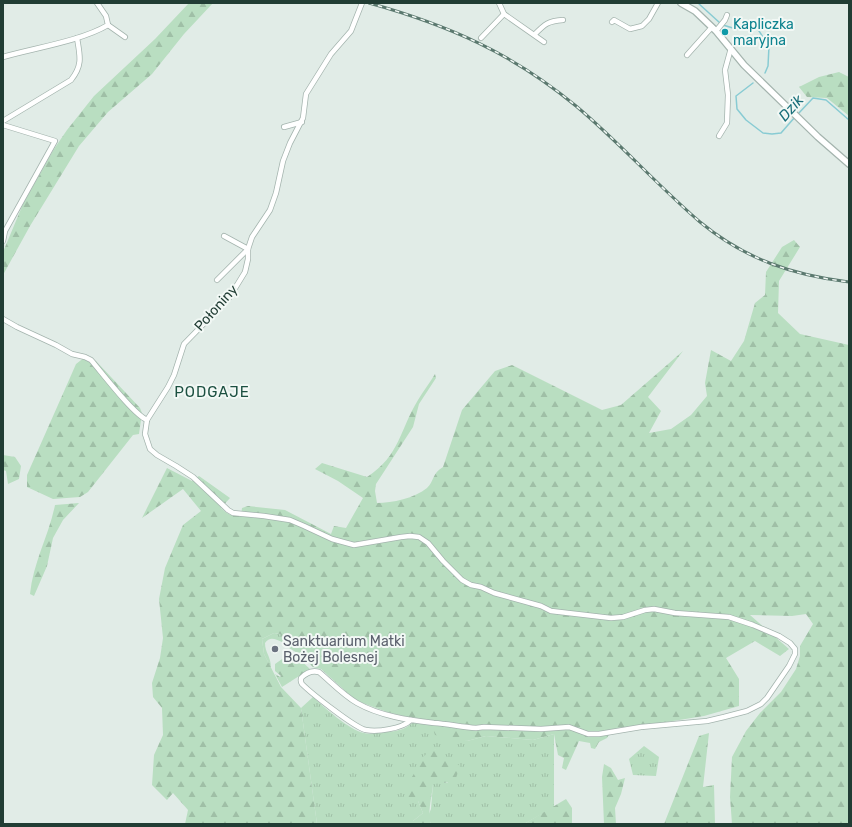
<svg xmlns="http://www.w3.org/2000/svg" width="852" height="827" viewBox="0 0 852 827" font-family="Rubik,sans-serif">
<defs>
<pattern id="grass-tufts" width="24" height="20" patternUnits="userSpaceOnUse"><rect width="24" height="20" fill="#b9dec1"/><path d="M3 7l-1-3M5 7V3M7 7l1-3M15 17l-1-3M17 17v-4M19 17l1-3" fill="none" stroke="#9fbfa6"/></pattern>
<pattern id="forest-firs" width="22" height="20" patternUnits="userSpaceOnUse"><rect width="22" height="20" fill="#b9dec1"/><path d="M5 1l3.5 6h-7zM16 11l3.5 6h-7z" fill="#9fbfa6"/></pattern>
</defs>
<rect width="100%" height="100%" fill="#e1ece7"/>
<!-- grass -->
<g fill="url(#grass-tufts)">
<path d="M274,633L280,634L284,640L282,642C275,639 270,636 265,643C265,653 271,656 271,668L264,654L262,639Z"/>
<path d="M313,697C324,707 349,730 364,733C370,735 379,732 386,732C400,731 407,729 416,719L430,720L467,741L486,736L533,740L554,734V807L524,824H431L428,816L431,809L433,783H448L435,749L418,801L423,813L413,821V824H317L301,708Z"/>
<path d="M644,746L659,757L656,776L633,775L629,759Z"/>
</g>
<!-- forest -->
<g fill="url(#forest-firs)">
<path d="M189,3H213L184,34L152,74L108,112L79,146L30,226L3,275V252L23,204L54,149L67,130L94,96L155,39Z"/>
<path d="M839,72L849,77V116L827,98L807,97L799,87L819,77Z"/>
<path d="M794,240L800,247L779,281L778,313L800,334L849,345V824H732L730,797L732,757L746,731L760,713L781,692L796,669L800,656V646L813,624L806,614L792,616L750,615L789,649L780,656L755,641L726,658L739,679V706L704,716L611,731L607,738L599,742L595,749L591,748L590,743L579,741L566,770L562,768L564,758L558,755L554,734L533,740L486,736L467,741L435,735L430,720L412,718L387,712L360,702L352,697L321,669L313,667L299,654L289,648L280,634L274,633L262,639L264,654L281,687L301,708L317,824H185L188,810L173,793L167,800L152,785L154,755L163,735L162,708L153,697L152,683L160,658L163,638L159,599L165,568L183,525L201,511L183,489L142,518L167,468L192,481L199,476L230,498L221,508C228,515 232,516 241,516L242,508L248,506L285,510L331,534L334,526L346,528L363,498L338,481L315,469L322,463L367,477C400,456 400,429 418,400C423,391 430,383 435,374L436,378L419,404L413,427L376,484L375,491L377,503C392,503 415,498 427,488C434,482 432,473 443,467L462,410L495,371L512,365L602,410L621,405L683,351L648,397L661,411L649,433L671,429L691,415L707,396L705,383L711,350L731,361L744,341L755,303L765,295L766,272L782,247Z"/>
<path d="M85,357L96,361L140,408L142,413L139,434L133,435L88,492L80,497L53,499L27,487V475L69,380L76,364Z"/>
<path d="M3,455L15,457L21,466L19,479L8,484L6,471L3,470Z"/>
<path d="M79,503L63,520L53,538L47,566L34,596L30,594C33,563 49,535 55,505Z"/>
<path d="M285,657L298,658L310,669L282,687L275,674L280,677L281,676L275,671V664Z"/>
<path d="M709,733L703,787L714,785L715,824H664L699,736Z"/>
<path d="M435,749L460,766L456,778L453,782L433,784C432,797 427,813 431,824H413V821L423,813L418,801L408,798V784L424,756Z"/>
<path d="M604,764L611,768L618,780L625,778L621,794L615,808L616,824H604L602,777Z"/>
<path d="M566,799L572,808V824H524Z"/>
</g>
<g fill="none" stroke-linecap="round" stroke-linejoin="round">
<!-- stream -->
<g stroke="#88cbd3" stroke-width="1.5">
<path d="M698,3L720,23"/>
<path d="M723,25L736,29L757,28L769,46L768,66L765,73"/>
<path d="M753,83L736,96L737,109L746,120L763,133L772,134L781,133L795,117"/>
<path d="M798,114L813,98L826,100L849,120"/>
</g>
<!-- minor casing -->
<g stroke="#a4b4ae" stroke-width="6">
<g id="minor">
<path d="M362,3L351,31L331,54L306,94L303,118L290,143L283,161L276,193L270,210L252,237L248,249V259L245,272L229,298L184,344L174,375L168,387L147,420L145,434L150,449L157,455L176,466L193,477L228,510L233,513L264,516L290,520L304,526L332,539L354,545L401,537L410,536L419,537L428,543L443,561L462,580L471,585L481,587L494,593L541,606L551,611L611,618L623,617L645,610L654,609L675,613L729,617L753,625L779,636L790,643L795,649V654L789,666L767,698L761,704L747,711L724,717L707,721L641,727L599,734H588L569,727L541,729L484,727L476,728C462,727 448,724 434,723C408,720 380,716 357,703C343,695 331,682 319,672C312,670 306,673 301,678C301,681 300,681 302,684C311,693 355,728 366,730C377,732 402,729 411,720"/>
<path d="M499,3L504,14L544,42"/>
<path d="M612,22L614,20L630,29L642,26L649,19L658,3"/>
<path d="M108,25L125,37"/>
<path d="M716,31L725,20L727,15"/>
<path d="M535,34C545,24 548,21 563,20"/>
<path d="M481,38L504,14"/>
<path d="M687,55L712,27"/>
<path d="M3,57C34,48 81,41 108,25L106,16L97,3"/>
<path d="M3,121L71,80C83,65 80,56 77,38"/>
<path d="M3,125L55,141L5,231L3,241"/>
<path d="M284,127L302,122"/>
<path d="M719,136L727,123L728,95L725,70L731,48"/>
<path d="M217,280L248,249L224,236"/>
<path d="M3,319L17,327L56,345L72,354L85,357L91,360C103,374 133,414 147,420"/>
</g>
</g>
<!-- tertiary casing -->
<g stroke="#a4b4ae" stroke-width="8">
<path id="tertiary" d="M681,3L695,11L716,31L744,65L818,137L849,164"/>
</g>
<!-- minor -->
<use href="#minor" stroke="#fff" stroke-width="4.5"/>
<!-- tertiary -->
<use href="#tertiary" stroke="#fff" stroke-width="5.5"/>
<!-- rail casing -->
<g stroke="#5b796f" stroke-width="3">
<path id="rail" d="M369,3C448,25 512,53 576,106C619,142 657,185 700,222C745,259 792,275 849,282"/>
</g>
<!-- rail -->
<use href="#rail" stroke="#f2f8f5" stroke-width="1.5" stroke-dasharray="4.5" stroke-linecap="butt"/>
</g>
<!-- markers -->
<circle fill="#0f9aa8" stroke="#f2f8f5" stroke-width="1.5" cx="725" cy="32" r="4"/>
<circle fill="#6b7280" stroke="#f2f8f5" stroke-width="1.5" cx="275" cy="649" r="4"/>
<g text-anchor="middle" dominant-baseline="central" stroke-width="4" stroke-linejoin="round" paint-order="stroke">
<!-- culture labels -->
<g font-size="14" fill="#0d838f" stroke="#f2f8f5" text-anchor="start">
<text x="733" y="24">Kapliczka<tspan x="733" dy="16">maryjna</tspan></text>
</g>
<!-- street labels -->
<g font-size="14" fill="#213d34" stroke="#f2f8f5">
<text transform="translate(216 308) rotate(-48)">Połoniny</text>
</g>
<!-- worship labels -->
<g font-size="14" fill="#5b616d" stroke="#f2f8f5" text-anchor="start">
<text x="283" y="641">Sanktuarium Matki<tspan x="283" dy="16">Bożej Bolesnej</tspan></text>
</g>
<!-- water labels -->
<g font-size="15" font-style="italic" fill="#1a6f7a" stroke="#f2f8f5">
<text transform="translate(791 108) rotate(-48)">Dzik</text>
</g>
<!-- neighbourhood labels -->
<g font-size="15" letter-spacing="1" fill="#1c5041" stroke="#f2f8f5">
<text x="212" y="392">PODGAJE</text>
</g>
</g>
<!-- border -->
<rect width="852" height="827" fill="none" stroke="#213d34" stroke-width="8"/>
</svg>
